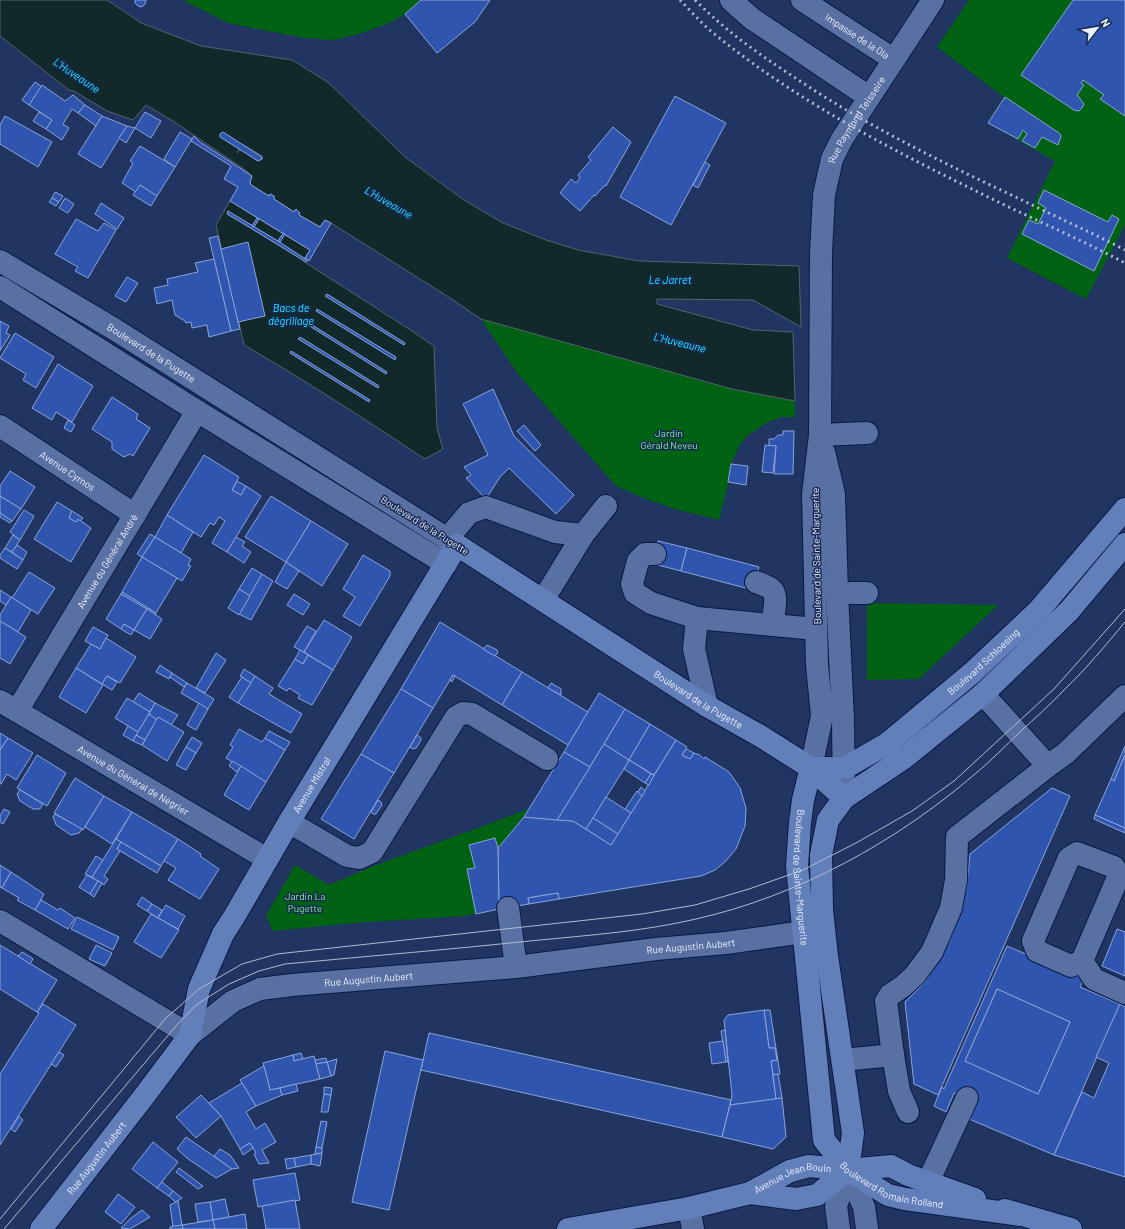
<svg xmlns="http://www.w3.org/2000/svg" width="1125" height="1229" viewBox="0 0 1125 1229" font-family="Barlow,sans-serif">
<rect width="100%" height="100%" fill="#213562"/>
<!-- green -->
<g fill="#026213">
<path d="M183,0H421L405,14L389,23L365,32L335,40L304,38L228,23Z"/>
<path d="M969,0H1125V225L1086,299L1007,258L1055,161L988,123L1004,97L937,47Z"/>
<path d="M481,319L732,389L795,401V417H782L770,421L748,435L740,445L731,464L728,484L719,520L675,509L646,499L616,486L518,374Z"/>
<path d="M867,603L998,605L919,679L867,680Z"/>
<path d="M529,809L498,848L499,909L464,916L353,923L273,931L266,916L295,865L329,885L371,867Z"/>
</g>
<!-- water -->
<g fill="#11292b" stroke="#52656a" fill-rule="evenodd">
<path d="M0,0H107L141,23L201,46L292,60L329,83L405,157L464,200L503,223L546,240L578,250L639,261L799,266L801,327L753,300L657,299V304L753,330L793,332L795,401L732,389L481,319L447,296L331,223L325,220L320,227L299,215L300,213L296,209L294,212L274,199V196L270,194L269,196L251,185L250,182L252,176L244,169L173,121L146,105L133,120L107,111L74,91L69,90L0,36ZM242,144L262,156V159L258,161L240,149L237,153Z"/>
<path d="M230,201L310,250L303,261L412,331L434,346L437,428L443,449L425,459C366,420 306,381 244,345L216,225Z"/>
</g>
<!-- building -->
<g fill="#3055ae" stroke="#8aa4da" fill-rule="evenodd">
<path d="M135,0H146L145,4L142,7L138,6L135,3Z"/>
<path d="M421,0H490L475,22L437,53L405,14Z"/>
<path d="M1073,0H1125V116L1100,99L1104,95L1083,80L1081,83L1084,85L1077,95L1084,104L1082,108L1079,111L1074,110L1021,75Z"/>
<path d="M35,82L42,87L29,105L22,100Z"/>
<path d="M42,85L65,101L73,95L85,105L78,113L72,109L63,124L69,128L62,140L46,129L52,120L29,105Z"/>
<path d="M675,96L726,123L671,225L620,197Z"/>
<path d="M1005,97L1059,133L1061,136L1058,145L1042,137L1035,148L1022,141L1027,134L1023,130L1018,139L988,123Z"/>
<path d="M85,105L102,116L96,126L78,113Z"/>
<path d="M39,112L52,120L46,129L33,121Z"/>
<path d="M145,112L161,121L151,138L135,128Z"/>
<path d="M5,116L52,142L38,167L0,144V125Z"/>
<path d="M102,116L127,126L101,168L78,154Z"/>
<path d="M127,126L135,128L126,143L119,138Z"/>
<path d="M613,127L631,142L606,186L605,185L595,196L594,195L580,211L560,193L571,179L576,183L580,178L578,175L591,160L588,157Z"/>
<path d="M180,132L192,139L175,167L164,159Z"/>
<path d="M223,132L262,157V159L258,161L220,137V134Z"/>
<path d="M194,136L200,142L252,176L250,182L251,185L269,196L270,194L274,196V199L294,212L296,209L300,213L299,215L320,227L325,220L331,223L309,261L305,258L310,250L230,201L238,187L224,179L231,166L191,141Z"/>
<path d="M140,146L175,167L157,196L140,185L136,192L122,183L133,163L130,161Z"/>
<path d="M705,162L710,165L698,188L693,185Z"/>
<path d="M140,185L157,196L151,206L133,195Z"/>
<path d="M1044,190L1108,222L1112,215L1119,219L1094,271L1022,234L1029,220L1038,224L1046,208L1038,203Z"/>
<path d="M55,192L63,196L59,202L52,198Z"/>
<path d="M52,198L59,202L56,206L49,202Z"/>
<path d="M65,198L74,204L68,213L59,208Z"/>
<path d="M101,203L124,218L117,229L95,214Z"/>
<path d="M228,211L278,241L307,260L306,262L239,221L227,214Z"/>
<path d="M257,218L259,219L254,227L252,226Z"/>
<path d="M76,219L98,231L104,223L116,230L88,278L75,271L78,267L55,254Z"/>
<path d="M283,233L285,234L280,242L278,241Z"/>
<path d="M218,236L240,329L231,331L209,238Z"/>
<path d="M248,242L265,316L238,322L221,249Z"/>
<path d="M214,259L231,331L209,337L207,325L192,328L191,322L186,323L185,321L175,315L172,300L157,304L154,288L168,285L167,279L198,272L195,263Z"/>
<path d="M127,277L138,283L126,302L115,296Z"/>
<path d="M327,294L405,343L404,345L325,296Z"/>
<path d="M317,309L396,357L395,360L316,311Z"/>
<path d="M0,321L9,326L6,333L10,335L0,351Z"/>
<path d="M309,323L387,372L386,374L308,325Z"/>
<path d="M15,333L54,357L36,388L23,380L26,374L0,358Z"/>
<path d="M300,337L379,386L378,388L298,339Z"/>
<path d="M291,351L370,400L369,402L290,353Z"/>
<path d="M58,364L93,386L72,422L56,412L52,420L32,408Z"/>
<path d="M493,389L514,436L574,495L556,514L509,468L500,477L486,499L466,478L471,475L464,467L488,455L463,404Z"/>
<path d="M112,397L138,414L136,419L150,428L133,456L130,454L124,457L112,449V442L92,429Z"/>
<path d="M68,420L75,425L71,432L64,428Z"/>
<path d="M524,425L541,445L535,451L517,431Z"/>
<path d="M783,431H794L793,474H774L776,446H769V439H774L778,435H783Z"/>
<path d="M765,445L776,446L773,473L762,472Z"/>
<path d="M204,455L239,477L232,490L241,495L246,486L261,496L227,552L212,543L225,521L219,517L214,525L210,523L201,537L167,515Z"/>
<path d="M731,464L748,466L746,485L728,482Z"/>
<path d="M10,471L35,487L21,509L0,496V486Z"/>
<path d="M237,481L246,486L241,495L232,490Z"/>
<path d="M0,496L21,509L12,521L0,513Z"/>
<path d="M271,496L311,521L286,562L245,537Z"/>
<path d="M57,502L72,511L69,518L76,522L78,519L91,528L71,562L34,539Z"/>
<path d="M24,510L34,516L20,540L10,532Z"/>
<path d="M72,511L83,518L80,521L78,519L76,522L69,518Z"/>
<path d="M0,513L12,521L10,523L0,517Z"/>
<path d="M167,515L193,532L181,553L155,537Z"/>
<path d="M311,521L348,544L322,586L286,562Z"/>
<path d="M150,534L155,537L142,557L137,554Z"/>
<path d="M13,535L20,540L12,552L5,548Z"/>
<path d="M155,537L191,559L188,565L191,566L182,581L142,557Z"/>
<path d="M236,537L245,542L242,546L251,552L244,563L227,552Z"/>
<path d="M658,541L687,548L681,571L654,564Z"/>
<path d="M17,545L27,552L23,560L12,552Z"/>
<path d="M5,548L23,560L17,569L0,558V555Z"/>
<path d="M687,548L759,567L753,590L681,571Z"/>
<path d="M363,555L390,571V576L360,626L343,616L355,597L343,589Z"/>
<path d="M142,557L177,578L156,613L122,592Z"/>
<path d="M286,562L299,571L287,589L275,582Z"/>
<path d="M252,568L262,574L250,596L239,589Z"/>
<path d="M29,572L55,588L38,614L12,598Z"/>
<path d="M262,574L273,581L251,620L239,614Z"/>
<path d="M239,589L250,596L239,615L228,608Z"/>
<path d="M0,590L11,597L6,605L0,601Z"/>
<path d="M122,592L156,613L155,615L121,594Z"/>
<path d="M121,594L147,609L134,630L124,624L121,629L106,619Z"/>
<path d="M294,594L310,604L303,615L287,605Z"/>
<path d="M11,597L31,610L18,632L0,621V615Z"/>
<path d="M147,609L162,619L150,639L134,630Z"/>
<path d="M324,620L352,637L333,670L304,652Z"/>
<path d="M0,621L26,637L10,664L0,658Z"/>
<path d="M440,622L522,672L502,705L453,675L433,708L401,689Z"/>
<path d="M124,624L134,630L131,635L121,629Z"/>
<path d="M307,626L316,631L304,652L294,647Z"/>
<path d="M93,627L108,635L100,649L85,641Z"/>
<path d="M106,638L136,657L120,683L107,676L102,684L76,668L91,644L100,649Z"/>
<path d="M487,645L497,650L498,652L495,656L483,649Z"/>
<path d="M300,650L308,655L303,664L295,659Z"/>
<path d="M216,653L226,660L205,693L196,688Z"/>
<path d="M308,655L333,670L312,705L298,698L300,695L289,688L287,691L278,686L295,659L303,664Z"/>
<path d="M160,665L172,673L169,679L156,672Z"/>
<path d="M76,668L103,685L86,713L59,697Z"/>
<path d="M244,669L255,676L251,683L240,676Z"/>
<path d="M522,672L588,712L568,745L502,705Z"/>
<path d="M172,673L187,683L184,687L170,677Z"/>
<path d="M453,675L455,676L452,682L450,680Z"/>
<path d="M107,676L117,682L112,690L102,684Z"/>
<path d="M255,676L273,688L269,694L302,714L291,733L238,703Z"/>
<path d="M242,677L251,683L238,703L229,697Z"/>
<path d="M187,683L214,699L208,709L181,693Z"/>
<path d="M551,683L561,689V695L548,688Z"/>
<path d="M401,689L433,708L394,773L361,754Z"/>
<path d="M139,693L155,703L150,712L133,702Z"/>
<path d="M599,693L625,709L590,767L564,752Z"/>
<path d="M127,698L150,712L138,732L115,718Z"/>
<path d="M155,703L178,715L171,725L158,717L157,720L149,714Z"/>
<path d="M199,703L208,709L196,730L187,725Z"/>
<path d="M625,709L650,724L629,760L604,744Z"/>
<path d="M149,714L157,720L145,740L136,735Z"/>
<path d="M158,717L184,732L167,761L142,745Z"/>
<path d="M650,724L676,740L654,775L629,760Z"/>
<path d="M128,726L138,732L133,741L123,735Z"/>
<path d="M239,729L262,742L265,738L285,750L266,782L226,758L233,747L230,745Z"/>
<path d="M269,731L290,742L285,750L265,738Z"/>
<path d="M0,733L8,738L0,750Z"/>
<path d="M136,735L145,740L142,745L133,741Z"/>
<path d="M417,735L421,738V740L416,748L413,749L410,747Z"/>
<path d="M192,737L202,743L196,753L186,747Z"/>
<path d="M8,738L33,753L16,780L7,774L1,784H0V750Z"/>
<path d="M676,740L687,747L682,755L690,759L694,753L700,755L704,759L705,757L729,772L740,788L746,808L745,826L736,849L725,862L715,870L701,876L559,899L558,893L528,898L529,904L499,909L498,848L524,817L573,821L611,845Z"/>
<path d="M604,744L629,760L624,769L586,829L573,821L557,820Z"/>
<path d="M1125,746V755L1114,781L1111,779Z"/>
<path d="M186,747L196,753L186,770L176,765Z"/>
<path d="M686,749L694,753L690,759L682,755Z"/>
<path d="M564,752L590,767L557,820L524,817Z"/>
<path d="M361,754L394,773L354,839L321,819Z"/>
<path d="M37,755L66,773L47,806L17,788Z"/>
<path d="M1125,755V828L1095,815L1111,779L1114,781Z"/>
<path d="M629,760L651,774L645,783L624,769Z"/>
<path d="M232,761L241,766L237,772L229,766Z"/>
<path d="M241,766L266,782L249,810L224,795Z"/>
<path d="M651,774L654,775L649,785L645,783Z"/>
<path d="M75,778L104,796L83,830L54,813Z"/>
<path d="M641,787L645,791L642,796L638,792Z"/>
<path d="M1052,788L1070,796L938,1095L914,1084L905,1002L924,983L937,964L949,942L961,910L967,884L970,854Z"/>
<path d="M20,790L43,804L40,809H33L20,801L17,794Z"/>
<path d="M637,791L642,796L631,813L625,809Z"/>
<path d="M104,796L132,812L112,844L85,827Z"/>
<path d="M606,797L631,813L618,834L593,818Z"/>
<path d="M378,800L381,802L382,805L376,814H373L371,812Z"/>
<path d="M4,809L10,812L3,824L0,822V816Z"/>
<path d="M132,812L178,839L161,866L116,839Z"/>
<path d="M55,814L82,829L79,833L71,835L56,825L53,817Z"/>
<path d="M1095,815L1125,828V833L1094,819Z"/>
<path d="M593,818L618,834L611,845L586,829Z"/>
<path d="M495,838L498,848L499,909L476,914L467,869L475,868L469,845Z"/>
<path d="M116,839L121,842L117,849L120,851L104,876L108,879L104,885L92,877Z"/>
<path d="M178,839L201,854L200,856L219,869L200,899L168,880L176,868L164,861Z"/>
<path d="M121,842L161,866L157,873L117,849Z"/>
<path d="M96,856L103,860L92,877L85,874Z"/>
<path d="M0,865L11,872L2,888L0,887Z"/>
<path d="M11,872L44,894L35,910L17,900L19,898L2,888Z"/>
<path d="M87,875L98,881L90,894L79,887Z"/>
<path d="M98,881L102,883L94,897L90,894Z"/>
<path d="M558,893L559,899L529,904L528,898Z"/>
<path d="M142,897L152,904L147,911L137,905Z"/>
<path d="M41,900L58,910L60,908L75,918L68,929L35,910Z"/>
<path d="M152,904L162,910L158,918L147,911Z"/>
<path d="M166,905L185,916L178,929L158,918Z"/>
<path d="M151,914L179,930L161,958L134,942Z"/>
<path d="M77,917L119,937L113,950L71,929Z"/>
<path d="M1117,929L1125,932V976L1102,966Z"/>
<path d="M0,945L57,980L37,1012L0,989Z"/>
<path d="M96,945L112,953L105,966L89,959Z"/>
<path d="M1007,946L1084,979L1080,987L1120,1004L1054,1155L969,1119L976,1102L954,1093L946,1112L934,1106L942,1087L944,1089ZM997,989L1070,1022L1038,1094L965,1061Z"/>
<path d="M22,952L32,958L33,959L30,964L18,956Z"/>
<path d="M997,989L1070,1022L1038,1094L965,1061Z"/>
<path d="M43,1004L76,1025L0,1145V1074L39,1013L37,1012Z"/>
<path d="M1120,1004L1125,1007V1177L1054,1155L1082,1092L1094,1098L1109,1063L1096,1057Z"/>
<path d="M764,1010H770L780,1074L773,1075L771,1061L777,1060L775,1048H769Z"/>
<path d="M764,1010L769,1048H775L777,1060L771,1061L776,1099L730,1105L732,1095L724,1020L728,1015Z"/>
<path d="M725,1030L726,1041L728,1062H726L721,1031Z"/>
<path d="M429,1033L731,1100L722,1137L421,1070Z"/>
<path d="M723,1041L726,1062L712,1064L709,1043Z"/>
<path d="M385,1051L423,1060L389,1210L352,1202Z"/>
<path d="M59,1052L64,1055L56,1067L51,1064Z"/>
<path d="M301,1053L303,1059L294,1061L293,1055Z"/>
<path d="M293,1055L294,1061L314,1056L320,1079L270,1090L263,1063Z"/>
<path d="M326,1058L327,1062L316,1064L315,1060Z"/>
<path d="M337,1059L334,1075L331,1076L327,1062Z"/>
<path d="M327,1062L331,1076L320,1079L316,1064Z"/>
<path d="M264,1066L270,1090L280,1088L282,1095L256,1106L240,1080Z"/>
<path d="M778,1074L782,1098L776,1099L773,1075Z"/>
<path d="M242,1083L256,1106L246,1112L256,1129L265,1123L276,1142L262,1150L269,1163L259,1164L254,1154L256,1153L250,1143L240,1149L221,1116L209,1103Z"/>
<path d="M296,1084L298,1091L282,1095L280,1088Z"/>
<path d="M324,1087L332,1088L331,1095L324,1094Z"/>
<path d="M324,1094L331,1095L328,1112H321Z"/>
<path d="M201,1095L221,1116L196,1138L176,1117Z"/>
<path d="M782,1098L786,1137L773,1149L722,1137L730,1105Z"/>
<path d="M19,1116L23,1120L15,1132L11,1129Z"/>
<path d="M321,1121L327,1122L322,1148L316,1147Z"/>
<path d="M186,1137L222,1162L232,1169L216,1178L187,1158L177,1149Z"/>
<path d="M153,1142L178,1162L157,1188L132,1169Z"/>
<path d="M250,1143L253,1148L243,1155L240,1149Z"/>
<path d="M316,1147L322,1148V1153L315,1154Z"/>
<path d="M220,1149L230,1155L239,1168L232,1169L214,1156Z"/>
<path d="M322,1153L320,1166L311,1164V1155Z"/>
<path d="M311,1155V1164L296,1167L294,1158Z"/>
<path d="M294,1158L296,1167L287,1169L285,1159Z"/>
<path d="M179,1168L203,1186L198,1189L176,1172Z"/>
<path d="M295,1173L300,1200L258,1207L253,1180Z"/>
<path d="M162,1182L173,1191L169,1196L157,1188Z"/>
<path d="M173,1191L182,1198L176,1202L173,1200L169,1196Z"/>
<path d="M118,1194L135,1207L121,1224L105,1212Z"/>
<path d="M225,1199L229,1217L213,1220L210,1202Z"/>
<path d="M295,1200L300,1229H266L262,1206Z"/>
<path d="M178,1201L182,1225L173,1227L170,1205Z"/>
<path d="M210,1202L213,1220L198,1222L195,1204Z"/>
<path d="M142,1210L150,1217L130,1229L121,1228L130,1219Z"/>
<path d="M245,1214L247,1229H215L213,1220Z"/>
<path d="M213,1220L215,1229H183L182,1225Z"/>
<path d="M182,1225L183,1229H170V1227Z"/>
</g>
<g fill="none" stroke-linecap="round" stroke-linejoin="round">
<!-- minor casing -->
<g stroke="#091a45" stroke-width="24">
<g id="minor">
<path d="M731,0L751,18L869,97"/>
<path id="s1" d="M802,0L893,59"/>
<path id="s2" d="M0,261L114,329L457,545"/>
<path d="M0,287L197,411L446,564"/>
<path id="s3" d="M0,426L135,515"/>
<path d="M820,435L867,433"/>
<path d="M824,452L834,494L837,593L843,719L844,798"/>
<path d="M447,539L469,513L486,507L555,532L583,535L606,506"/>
<path d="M655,554H645L638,561L632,584L635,593L651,603L697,618L816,629"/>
<path d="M756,582C761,584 769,586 773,591C778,597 773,617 772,625"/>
<path d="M837,593H867"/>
<path d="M543,600L583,535"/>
<path d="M697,618L694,649L707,706"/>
<path d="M983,694L1048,766L1066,753L1125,696"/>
<path id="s4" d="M0,701L267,859"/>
<path id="s5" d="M17,711L197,411"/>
<path id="s6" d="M811,768L822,716L817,665L813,494L820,435L821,253L824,195L832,159L842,139L933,0"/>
<path d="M289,822L347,856L359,858L372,852L456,717L463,713L472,714L547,759"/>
<path d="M1077,853L1114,867L1119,875L1082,961L1071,966L1037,951L1033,941L1069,858Z"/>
<path d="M508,908L516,967"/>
<path id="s7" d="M0,921L190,1035L233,1001L260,989L292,985L516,967L656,949L726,943L804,932"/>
<path d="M1082,961L1094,979L1125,993"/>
<path d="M893,1055L899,1091L908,1112"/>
<path d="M843,1060L893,1055L886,1001L890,995L902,987L915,975L932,952L951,908L956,880L957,837L1048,766"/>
<path d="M848,1170L864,1207L867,1229"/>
<path d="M928,1182L967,1098"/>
<path d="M689,1208L693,1229"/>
<path d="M839,1229L836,1206L848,1170"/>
</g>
</g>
<!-- major casing -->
<g stroke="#091a45" stroke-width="24">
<g id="major">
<path id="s8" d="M811,768L803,800L800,823L797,866L824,1140L848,1170L888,1195L905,1199L1020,1215"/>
<path id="s9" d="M811,768H845L888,743L972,673L1039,610L1125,509"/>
<path d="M848,1170L853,1133L827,956L822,910L821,855L828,820L844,798L904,758L983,694L1069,611L1125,544"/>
<path d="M750,1193L796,1199L817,1195L848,1170"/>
<path d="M1005,1210L1071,1229"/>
<path id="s10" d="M41,1229L145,1095L190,1035L199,989L223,934L234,917L289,822L457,545L707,706L762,737L811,768L844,798"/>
<path id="s11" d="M568,1229L689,1208L750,1193L790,1171L809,1166L848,1170L891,1166L908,1175L975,1199"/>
</g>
</g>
<!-- minor -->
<use href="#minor" stroke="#5870a2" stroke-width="22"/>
<!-- major -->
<use href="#major" stroke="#637fba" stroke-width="22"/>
<!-- tram -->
<g stroke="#b1bbd1" stroke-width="1">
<path d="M0,1219L165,1019L199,989L242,964L277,954L642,914L695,905L749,889L803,870L856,843L912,811L954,781L1054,689L1125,609"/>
<path d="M4,1229L176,1026L196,1005L229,984L259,971L285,964C370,956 455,949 540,940C592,935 645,931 696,919C798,896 896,842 975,774C991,761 1005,746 1020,732C1035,718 1051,704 1065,689C1086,669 1106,645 1125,622"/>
</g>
<!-- rail -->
<g stroke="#b1bbd1" stroke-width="3" stroke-dasharray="2 4" stroke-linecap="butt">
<path d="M680,0C690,10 700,22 712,32C790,96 880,144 970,188C1021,214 1074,236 1125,263"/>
<path d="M695,0C724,29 754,51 788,73C861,123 941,162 1022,200C1056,217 1091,232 1125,250"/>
</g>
</g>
<g text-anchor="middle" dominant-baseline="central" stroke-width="3" stroke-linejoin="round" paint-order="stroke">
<!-- street labels -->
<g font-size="10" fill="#ebf1fd" stroke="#172a56">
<text stroke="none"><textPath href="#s1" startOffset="66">Impasse de la Ola</textPath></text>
<text stroke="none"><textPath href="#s6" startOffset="658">Rue Raymond Teisseire</textPath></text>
<text stroke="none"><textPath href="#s2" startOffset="177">Boulevard de la Pugette</textPath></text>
<text stroke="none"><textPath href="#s3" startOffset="81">Avenue Cyrnos</textPath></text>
<text transform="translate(425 525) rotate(32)">Boulevard de la Pugette</text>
<text transform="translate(816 556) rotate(-91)">Boulevard de Sainte-Marguerite</text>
<text stroke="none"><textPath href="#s5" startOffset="175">Avenue du Général André</textPath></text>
<text stroke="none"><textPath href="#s9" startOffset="209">Boulevard Schloesing</textPath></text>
<text stroke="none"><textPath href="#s10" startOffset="1092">Boulevard de la Pugette</textPath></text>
<text stroke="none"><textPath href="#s4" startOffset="155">Avenue du Général de Négrier</textPath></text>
<text stroke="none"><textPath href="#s10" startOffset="525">Avenue Mistral</textPath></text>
<text stroke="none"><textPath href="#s8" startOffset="111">Boulevard de Sainte-Marguerite</textPath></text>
<text stroke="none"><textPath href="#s7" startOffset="739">Rue Augustin Aubert</textPath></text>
<text stroke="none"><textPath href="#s7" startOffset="415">Rue Augustin Aubert</textPath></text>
<text stroke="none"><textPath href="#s10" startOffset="90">Rue Augustin Aubert</textPath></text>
<text stroke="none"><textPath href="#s11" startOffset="232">Avenue Jean Bouin</textPath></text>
<text stroke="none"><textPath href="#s8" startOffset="460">Boulevard Romain Rolland</textPath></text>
</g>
<!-- park labels -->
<g font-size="10" fill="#83f386" stroke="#172a56">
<text x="669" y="433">Jardin<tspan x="669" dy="12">Gérald Neveu</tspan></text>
<text x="305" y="896">Jardin La<tspan x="305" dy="12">Pugette</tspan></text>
</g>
<!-- water labels -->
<g font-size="11" font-style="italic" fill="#1be9fa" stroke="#172a56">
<text transform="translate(77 75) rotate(34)">L'Huveaune</text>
<text transform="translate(389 202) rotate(30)">L'Huveaune</text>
<text x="670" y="279">Le Jarret</text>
<text x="291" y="307">Bacs de<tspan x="291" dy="13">dégrillage</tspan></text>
<text transform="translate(680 342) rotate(14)">L'Huveaune</text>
</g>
</g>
<!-- north arrow -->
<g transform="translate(1097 28) rotate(59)" stroke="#172a56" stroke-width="3" paint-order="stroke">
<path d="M0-3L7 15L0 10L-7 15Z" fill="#ebf1fd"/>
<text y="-6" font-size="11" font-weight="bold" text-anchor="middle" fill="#ebf1fd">N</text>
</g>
</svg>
